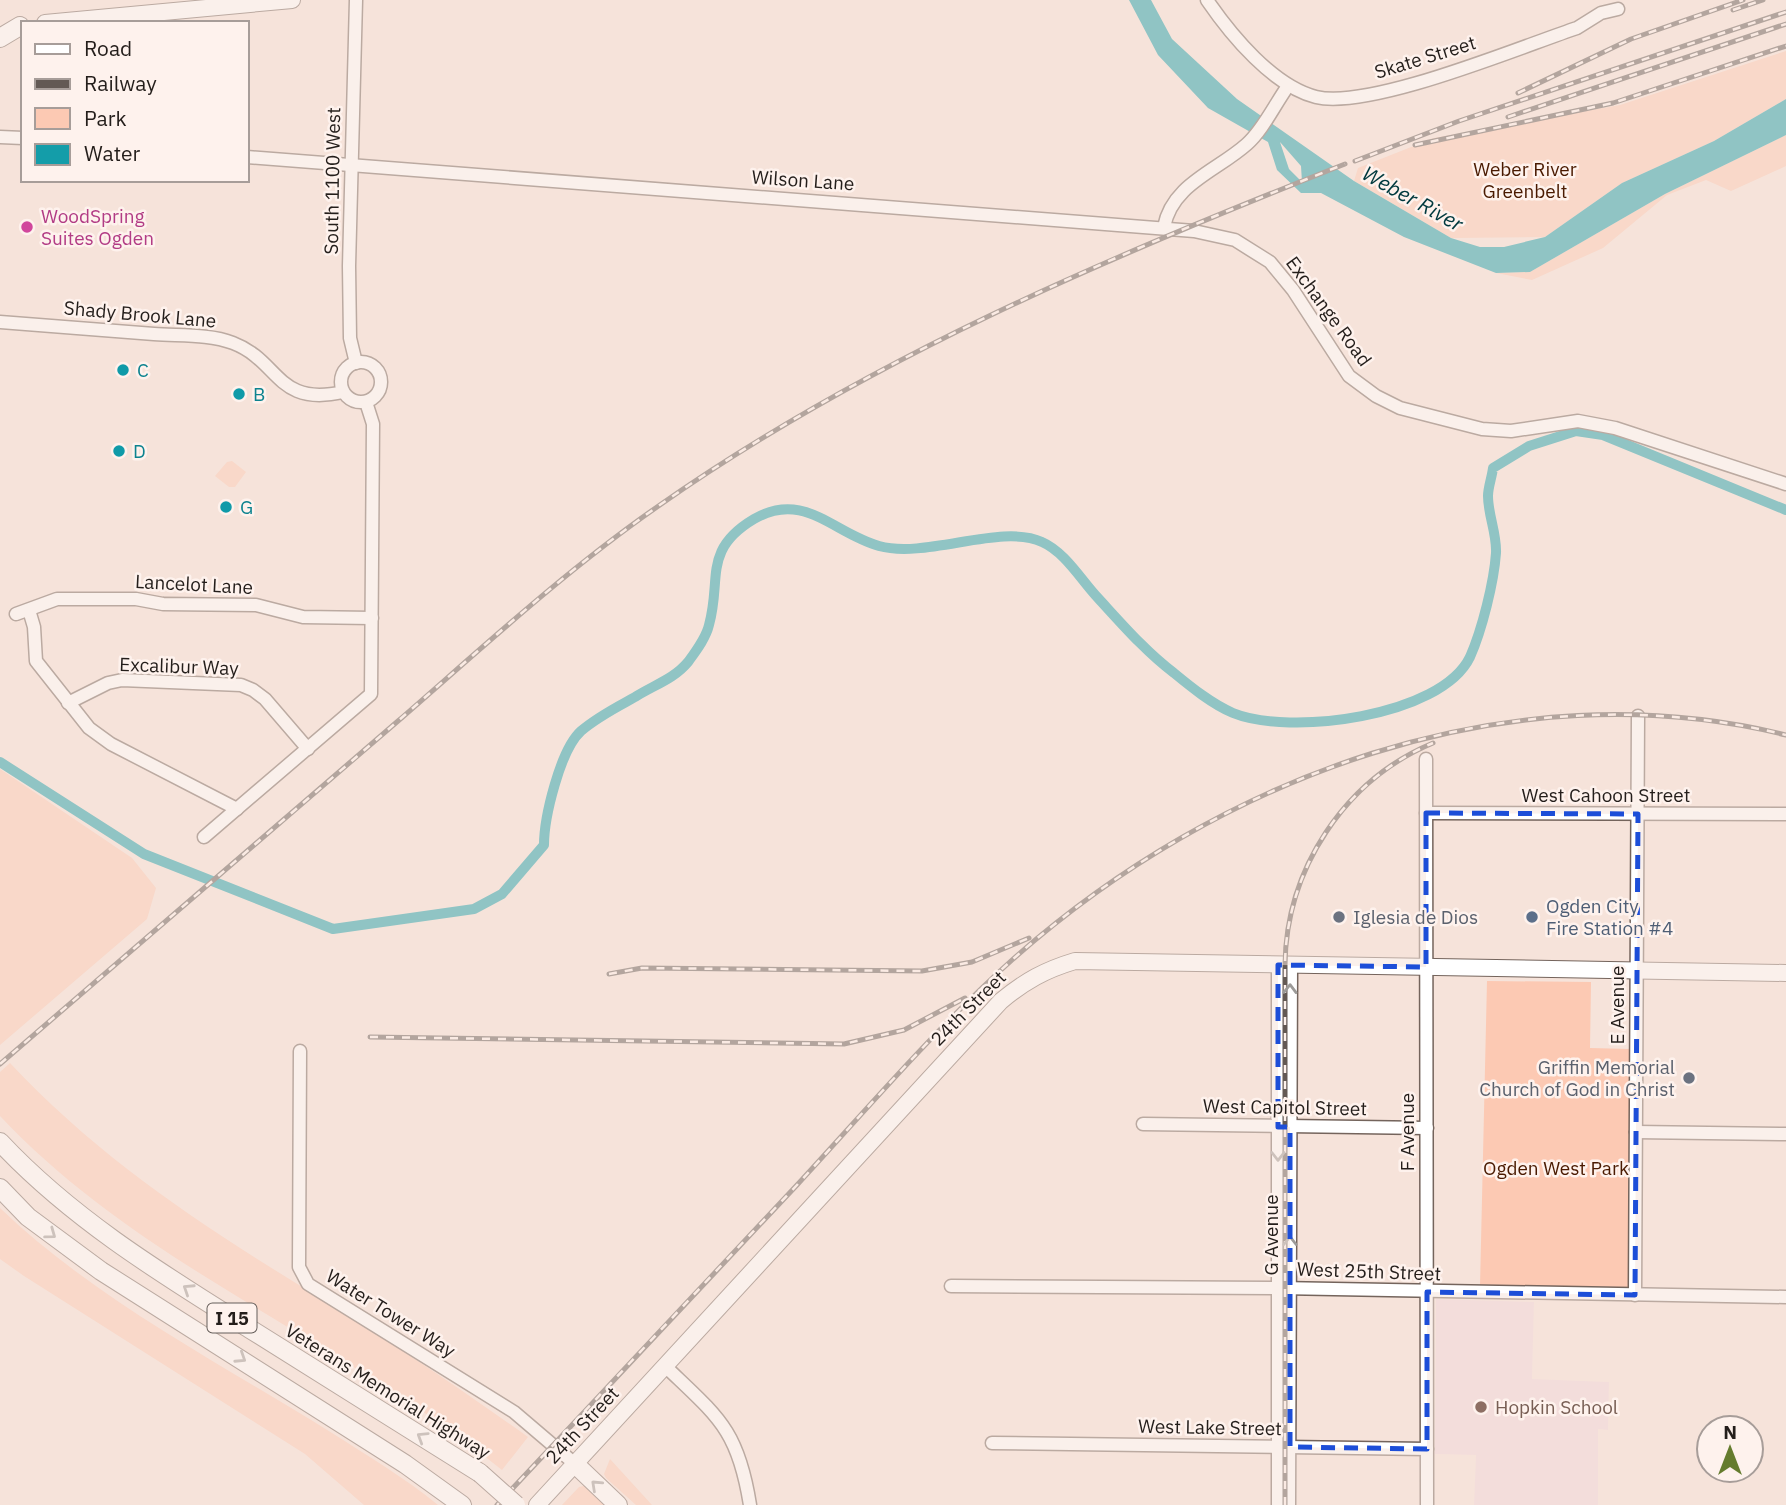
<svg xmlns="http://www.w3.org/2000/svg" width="1786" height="1505" viewBox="0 0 1786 1505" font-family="'IBM Plex Sans',sans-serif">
<rect width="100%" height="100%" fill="#f6e3da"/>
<!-- education -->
<path fill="#f0d6db" d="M1436,1299L1534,1302L1532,1379L1609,1382L1608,1430L1598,1429V1505H1474L1476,1455L1435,1454Z"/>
<!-- green -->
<g fill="#fcc9b3">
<path d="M1786,51V99L1714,141L1622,183L1545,237L1451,238L1354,181L1358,168L1434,138L1620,105Z"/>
<path d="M1786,135V166L1731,191L1706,180L1667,195L1603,248L1532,280L1496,273L1530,272L1665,194Z"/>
<path d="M232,461L246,472L235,487H229L215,476L227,462Z"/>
<path d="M0,769L132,858L156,888L147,919L0,1045Z"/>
<path d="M1487,981L1591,982L1590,1048L1630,1049L1628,1287L1480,1286Z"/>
<path d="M10,1063C100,1159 201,1225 312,1293C385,1338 458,1387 528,1437L502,1470C343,1340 143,1268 0,1116V1072Z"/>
<path d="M0,1208C96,1300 220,1363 332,1433C368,1456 405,1478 438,1505H364L305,1454L24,1276L0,1259Z"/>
<path d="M610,1459L652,1505H636L606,1478L604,1474Z"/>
<path d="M588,1485L613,1505H562L579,1487Z"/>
</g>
<!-- water -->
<path fill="#149da9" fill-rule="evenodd" d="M1129,0H1151L1172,39L1237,99L1354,181L1451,238L1480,247H1504L1545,237L1622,183L1714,141L1786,99V135L1665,194L1530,272L1496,273L1404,237L1321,193H1301L1277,170L1268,142L1208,108L1158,55ZM1280,142L1301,166L1302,182L1289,169Z"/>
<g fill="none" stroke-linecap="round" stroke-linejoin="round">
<!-- canal -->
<path stroke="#149da9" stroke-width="10" d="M0,762L144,854L333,929L474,909L502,894L544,845C544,818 560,750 581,731C597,717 617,707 635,697C654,685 674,679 688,662C696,651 706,638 709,625C722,579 702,550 754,519C804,490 833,533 879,546C927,559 1001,523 1042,542C1065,552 1081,580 1098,598C1121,623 1146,652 1174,673C1191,687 1212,704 1233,713C1289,736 1441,717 1470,657C1482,630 1494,582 1496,553C1497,534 1488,515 1488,496C1488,487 1492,477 1493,468L1529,446L1576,431L1603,435L1786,510"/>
<!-- minor casing -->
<g stroke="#74645c" stroke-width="15">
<g id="minor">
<path d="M1207,0C1231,35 1273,86 1316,97C1370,110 1520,47 1577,28L1601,13L1618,9"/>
<path d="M0,137L23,138"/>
<path d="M247,157L1194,231L1235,240L1270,262L1293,290L1349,376L1376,396L1400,408L1482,429L1511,431L1578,421L1615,428L1786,484"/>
<path d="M1164,227C1172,184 1217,171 1247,144C1263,130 1275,104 1288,86"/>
<path d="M0,322C51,326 103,330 154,334C180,336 209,334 233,343C280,361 276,407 343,392"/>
<circle cx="361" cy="382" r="20"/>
<path d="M356,363L350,338L349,266L356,0"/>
<path d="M29,610L34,627L36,661L89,728L111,744L237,809"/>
<path d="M16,614L57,599H136L163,604L256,605L303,617L372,618"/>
<path d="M68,703L108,683L122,680L241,685L253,690L265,699L308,749"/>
<path d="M1426,759L1427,1505"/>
<path d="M1426,813L1786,814"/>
<path d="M204,837L371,694L373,424L366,402"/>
<path d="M1278,965V1505"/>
<path d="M300,1051L299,1267L308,1284L514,1412L575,1464"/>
<path d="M1143,1124L1427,1128"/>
<path d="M1636,1132L1786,1134"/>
<path d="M951,1286L1279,1288L1786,1297"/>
<path d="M1635,1295L1638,716"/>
<path d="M665,1366C718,1417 738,1429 750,1505"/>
<path d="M992,1443L1427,1449"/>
<path d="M1289,1505L1291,965"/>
</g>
</g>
<!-- major casing -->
<g stroke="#74645c" stroke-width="18">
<g id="major">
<path d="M45,23L292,0"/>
<path d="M537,1505L1001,1001C1025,981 1045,970 1075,961L1786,973"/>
</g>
</g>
<!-- highway casing -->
<g stroke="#74645c" stroke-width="20">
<g id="highway">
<path d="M0,38L20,26"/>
<path d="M0,1142C72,1219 162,1274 250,1329C327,1377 403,1425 480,1473"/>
<path d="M0,1188L28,1217L101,1271L405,1464L462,1505"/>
<path d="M575,1464L618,1505"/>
</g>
</g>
<!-- minor -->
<use href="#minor" stroke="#fff" stroke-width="12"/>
<!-- major -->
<use href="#major" stroke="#fff" stroke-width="16"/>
<!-- highway -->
<use href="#highway" stroke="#fff" stroke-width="18"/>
<!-- rail casing -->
<g stroke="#635954" stroke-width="5">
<g id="rail">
<path d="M1733,10L1763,0"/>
<path d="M1518,93L1631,39L1743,0"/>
<path d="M1508,117L1786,24"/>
<path d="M1415,145L1613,103L1786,46"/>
<path d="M1355,161L1459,121L1786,12"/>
<path d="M609,974L642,968L922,971L972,962L1029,938"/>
<path d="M370,1037L844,1044L904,1030L965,998"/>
<path d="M0,1064C132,950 265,836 398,721C482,648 565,571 657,507C868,359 1106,258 1345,164"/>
<path d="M497,1505C597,1398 697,1291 797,1185C867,1109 935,1029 1012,960C1219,776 1510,667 1786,735"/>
<path d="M1285,1505V965C1286,870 1344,780 1433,743"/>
</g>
</g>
<!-- rail -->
<use href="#rail" stroke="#fef2ed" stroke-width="2.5" stroke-dasharray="8" stroke-linecap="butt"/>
<!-- highway-bridge casing -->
<g stroke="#74645c" stroke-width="20" stroke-linecap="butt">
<path id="highway-bridge" d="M480,1473L516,1505"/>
</g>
<!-- highway-bridge -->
<use href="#highway-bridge" stroke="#fff" stroke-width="18"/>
</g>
<!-- one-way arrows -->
<defs><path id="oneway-chevron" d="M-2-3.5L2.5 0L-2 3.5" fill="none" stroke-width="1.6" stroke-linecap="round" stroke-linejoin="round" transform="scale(1.75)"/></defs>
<g stroke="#9c9a98">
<use href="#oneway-chevron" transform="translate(1290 989) rotate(-89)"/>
<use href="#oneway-chevron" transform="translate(1278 1156) rotate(90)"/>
<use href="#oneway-chevron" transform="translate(51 1234) rotate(36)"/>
<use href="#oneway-chevron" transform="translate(1290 1241) rotate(-90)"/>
<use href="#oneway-chevron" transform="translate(188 1289) rotate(-147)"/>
<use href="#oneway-chevron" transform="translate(241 1358) rotate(33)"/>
<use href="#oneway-chevron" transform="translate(422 1437) rotate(-148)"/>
<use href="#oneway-chevron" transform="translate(596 1485) rotate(-137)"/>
</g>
<!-- marked area -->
<path d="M0 0H1786V1505H0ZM1426,813L1638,814L1635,1295L1427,1292V1449L1290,1447V1127H1278V965L1426,967Z" fill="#f6e3da" fill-opacity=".55" fill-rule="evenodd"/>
<path fill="none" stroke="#1d4ed8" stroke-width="5" stroke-dasharray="14 9" stroke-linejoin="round" d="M1426,813L1638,814L1635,1295L1427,1292V1449L1290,1447V1127H1278V965L1426,967Z"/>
<!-- markers -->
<circle fill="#d1479c" stroke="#fef2ed" stroke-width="2.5" cx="27" cy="227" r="7"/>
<g fill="#0f9aa8" stroke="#fef2ed" stroke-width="2.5">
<circle cx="123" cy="370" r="7"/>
<circle cx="239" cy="394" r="7"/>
<circle cx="119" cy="451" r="7"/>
<circle cx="226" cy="507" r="7"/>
</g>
<g fill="#6b7280" stroke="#fef2ed" stroke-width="2.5">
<circle cx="1339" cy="917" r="7"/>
<circle cx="1689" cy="1078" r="7"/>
</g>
<circle fill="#5c6f8a" stroke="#fef2ed" stroke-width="2.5" cx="1532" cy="917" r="7"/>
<circle fill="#8d6e63" stroke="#fef2ed" stroke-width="2.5" cx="1481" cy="1407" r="7"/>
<g text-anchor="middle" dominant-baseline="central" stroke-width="5" stroke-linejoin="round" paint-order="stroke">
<!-- shield labels -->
<rect fill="#fef2ed" stroke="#655e5a" stroke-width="2" x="207.5" y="1303.5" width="49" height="29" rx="5"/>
<g font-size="18" font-weight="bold" fill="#241e1b">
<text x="232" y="1318">I 15</text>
</g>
<!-- street labels -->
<g font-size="19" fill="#241e1b" stroke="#fef2ed">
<text transform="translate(1425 57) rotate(-17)">Skate Street</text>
<text transform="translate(803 180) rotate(4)">Wilson Lane</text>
<text transform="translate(332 181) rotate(-89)">South 1100 West</text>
<text transform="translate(1329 311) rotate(54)">Exchange Road</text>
<text transform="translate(140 314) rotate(5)">Shady Brook Lane</text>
<text transform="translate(194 584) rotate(3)">Lancelot Lane</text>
<text transform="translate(179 666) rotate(2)">Excalibur Way</text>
<text x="1606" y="795">West Cahoon Street</text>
<text transform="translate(1617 1005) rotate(-90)">E Avenue</text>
<text transform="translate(968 1008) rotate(-45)">24th Street</text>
<text transform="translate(1285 1107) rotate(1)">West Capitol Street</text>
<text transform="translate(1407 1132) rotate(-90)">F Avenue</text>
<text transform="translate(1271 1235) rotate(-90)">G Avenue</text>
<text transform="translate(1369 1271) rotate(2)">West 25th Street</text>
<text transform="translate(391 1313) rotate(32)">Water Tower Way</text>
<text transform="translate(388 1391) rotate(32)">Veterans Memorial Highway</text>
<text transform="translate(582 1425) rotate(-47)">24th Street</text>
<text transform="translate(1210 1427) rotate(1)">West Lake Street</text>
</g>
<!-- park labels -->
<g font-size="19" fill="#4a1a01" stroke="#fef2ed">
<text x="1525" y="169">Weber River<tspan x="1525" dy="22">Greenbelt</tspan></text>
<text x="1556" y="1168">Ogden West Park</text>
</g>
<!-- hotel labels -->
<g font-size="19" fill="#b23c85" stroke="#fef2ed" text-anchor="start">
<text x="41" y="216">WoodSpring<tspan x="41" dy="22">Suites Ogden</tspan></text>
</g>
<!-- culture labels -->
<g font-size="19" fill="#0d838f" stroke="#fef2ed" text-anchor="start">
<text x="137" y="370">C</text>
<text x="253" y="394">B</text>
<text x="133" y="451">D</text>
<text x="240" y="507">G</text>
</g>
<!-- service labels -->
<g font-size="19" fill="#4e5e75" stroke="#fef2ed" text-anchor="start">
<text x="1546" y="906">Ogden City<tspan x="1546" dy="22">Fire Station #4</tspan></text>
</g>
<!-- worship labels -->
<g font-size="19" fill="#5b616d" stroke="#fef2ed" text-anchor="start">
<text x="1353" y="917">Iglesia de Dios</text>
<text x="1675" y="1067" text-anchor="end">Griffin Memorial<tspan x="1675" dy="22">Church of God in Christ</tspan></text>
</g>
<!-- education labels -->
<g font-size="19" fill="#785e54" stroke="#fef2ed" text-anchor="start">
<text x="1495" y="1407">Hopkin School</text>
</g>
<!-- water labels -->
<g font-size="21" font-style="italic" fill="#00393e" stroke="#fef2ed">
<text transform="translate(1413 198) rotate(29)">Weber River</text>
</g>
</g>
<!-- legend -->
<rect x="21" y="21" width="228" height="161" fill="#fef2ed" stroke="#a79d99" stroke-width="2"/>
<rect x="35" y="44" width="35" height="10" fill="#ffffff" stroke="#a79d99" stroke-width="2"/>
<text x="84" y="56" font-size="21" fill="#241e1b">Road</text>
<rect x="35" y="79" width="35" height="10" fill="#635954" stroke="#a79d99" stroke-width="2"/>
<text x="84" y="91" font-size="21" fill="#241e1b">Railway</text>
<rect x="35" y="108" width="35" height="21" fill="#fcc9b3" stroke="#a79d99" stroke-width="2"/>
<text x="84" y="126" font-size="21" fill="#241e1b">Park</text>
<rect x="35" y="144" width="35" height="21" fill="#149da9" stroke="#a79d99" stroke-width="2"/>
<text x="84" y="161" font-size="21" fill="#241e1b">Water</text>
<!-- north arrow -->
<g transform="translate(1730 1449)"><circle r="33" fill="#fef2ed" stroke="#a79d99" stroke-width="2"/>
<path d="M0-5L12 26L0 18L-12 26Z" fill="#657c2e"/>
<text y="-10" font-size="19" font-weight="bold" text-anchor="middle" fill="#241e1b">N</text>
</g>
</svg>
